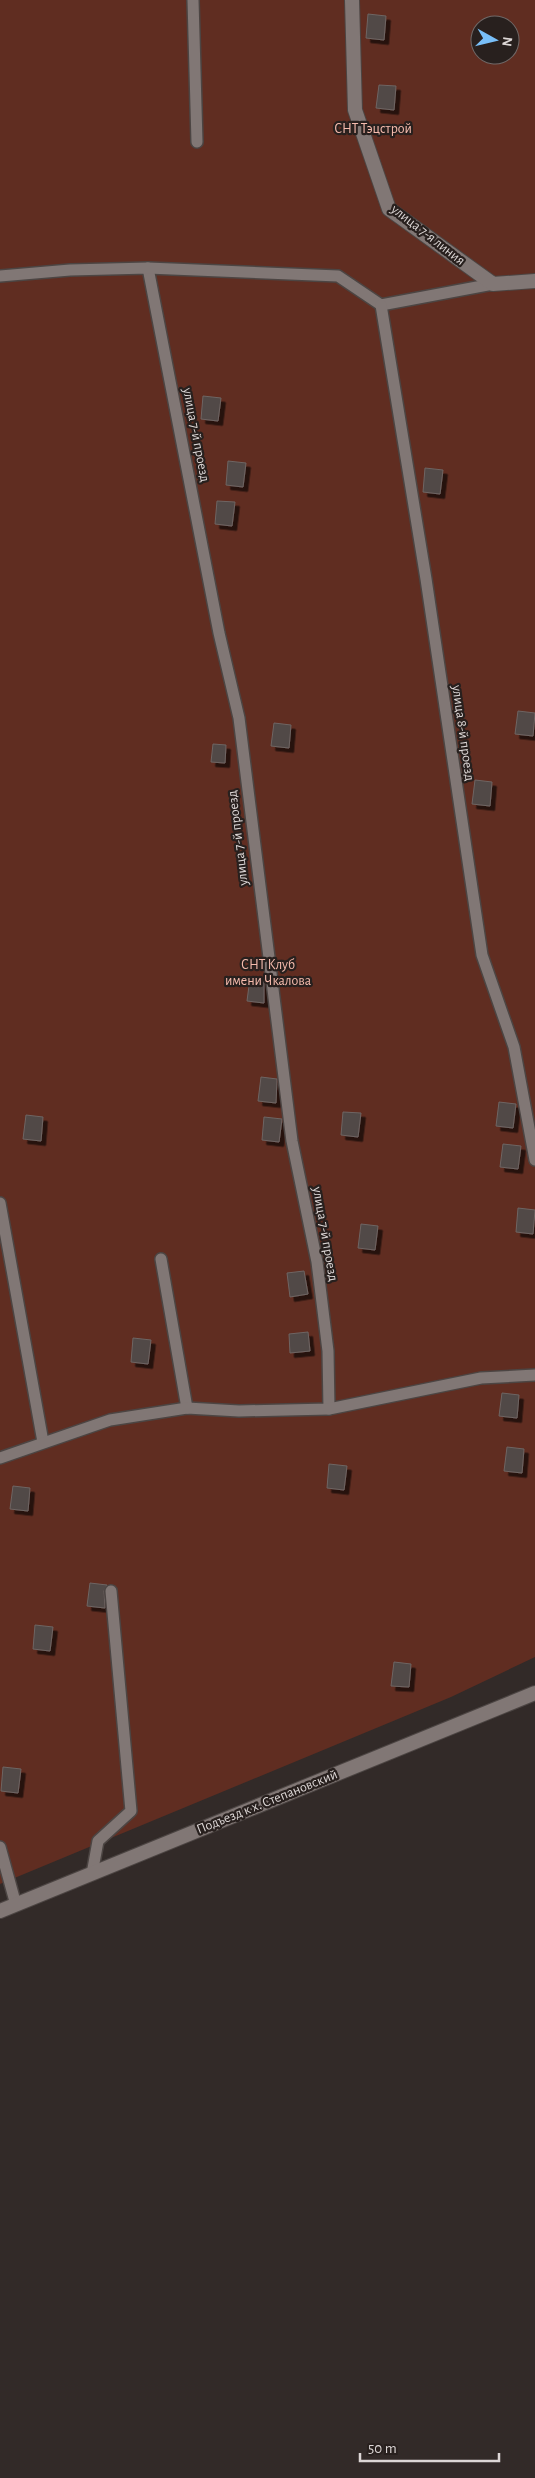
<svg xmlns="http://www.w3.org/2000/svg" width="535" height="2478" viewBox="0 0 535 2478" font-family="'Alegreya Sans',sans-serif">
<defs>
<filter id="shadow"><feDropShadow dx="4.5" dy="4.5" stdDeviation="0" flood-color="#0009"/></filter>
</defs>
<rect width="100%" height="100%" fill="#322a28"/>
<!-- green -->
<path fill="#602d21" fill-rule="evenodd" d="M0,0H535V1657L451,1697L0,1884ZM480,25H510V55H480Z"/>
<!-- building -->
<g fill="#514846" stroke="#6e6563" filter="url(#shadow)">
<path d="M368,14L386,16L384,40L366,38Z"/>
<path d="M379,85L396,86L394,110L376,108Z"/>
<path d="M203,396L221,398L218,421L201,419Z"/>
<path d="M228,461L246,463L243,487L226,485Z"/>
<path d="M425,468L443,470L440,494L423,492Z"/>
<path d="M217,501L235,502L232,526L215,524Z"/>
<path d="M518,711L535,713L533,736L515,734Z"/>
<path d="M274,723L291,725L289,748L271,746Z"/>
<path d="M213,744L226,745L225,763L211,762Z"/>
<path d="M475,780L492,782L490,806L472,804Z"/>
<path d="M250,978L264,979V1003L247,1001Z"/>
<path d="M261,1077L277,1079L276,1103L258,1101Z"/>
<path d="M499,1102L516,1104L513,1128L496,1126Z"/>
<path d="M343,1112L361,1113L358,1137L341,1135Z"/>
<path d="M26,1115L43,1117L41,1141L23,1139Z"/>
<path d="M264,1117L282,1119L279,1142L262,1140Z"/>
<path d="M503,1144L521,1146L518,1169L500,1167Z"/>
<path d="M518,1208L535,1210L533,1234L516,1232Z"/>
<path d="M361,1224L378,1226L375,1250L358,1248Z"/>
<path d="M304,1271L308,1294L290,1297L287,1273Z"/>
<path d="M308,1332L310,1351L290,1353L289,1334Z"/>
<path d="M133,1338L151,1340L148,1364L131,1362Z"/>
<path d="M502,1393L519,1395L517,1418L499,1416Z"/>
<path d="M507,1447L524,1449L522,1473L504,1471Z"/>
<path d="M329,1464L347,1466L344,1490L327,1488Z"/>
<path d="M13,1486L30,1488L28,1511L10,1509Z"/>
<path d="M90,1583L107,1585L104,1591L105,1608L87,1606Z"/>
<path d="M35,1625L53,1627L50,1651L33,1649Z"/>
<path d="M394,1662L411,1664L409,1687L391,1686Z"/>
<path d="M3,1767L21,1769L18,1793L1,1791Z"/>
</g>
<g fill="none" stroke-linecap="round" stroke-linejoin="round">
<!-- service casing -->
<g stroke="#4c4543" stroke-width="14">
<g id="service">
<path d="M193,0L197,142"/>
<path d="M148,268L219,633L239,718L292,1141L317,1262L328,1351L329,1409"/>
<path d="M0,276L70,270L148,268L338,276L381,305L493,284"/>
<path d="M381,305L426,579L482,955L514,1047L535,1160"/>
<path d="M0,1203L43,1442"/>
<path d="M161,1259L187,1408"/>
<path d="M0,1458L110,1420L187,1408L239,1411L329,1409L481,1378L535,1375"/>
<path d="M0,1847L16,1905"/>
<path d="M92,1874L98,1841L131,1811L111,1591"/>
</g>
</g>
<!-- minor casing -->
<g stroke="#4c4543" stroke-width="16">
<path id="minor" d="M352,0L355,110L389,209L493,284L535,281"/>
</g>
<!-- tertiary casing -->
<g stroke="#4c4543" stroke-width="16">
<path id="tertiary" d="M0,1911L535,1693"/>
</g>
<!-- service -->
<use href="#service" stroke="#817775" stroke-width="11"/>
<!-- minor -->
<use href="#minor" stroke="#817775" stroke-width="14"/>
<!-- tertiary -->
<use href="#tertiary" stroke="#817775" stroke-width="14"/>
</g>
<g text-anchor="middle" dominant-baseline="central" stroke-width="4.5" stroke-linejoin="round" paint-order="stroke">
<!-- park labels -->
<g font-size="14" fill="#f6bbad" stroke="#28201e">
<text x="373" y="129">СНТ Тэцстрой</text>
<text x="268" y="965">СНТ Клуб<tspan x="268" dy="16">имени Чкалова</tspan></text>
</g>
<!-- street labels -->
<g font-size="14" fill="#ddd7d6" stroke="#28201e">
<text transform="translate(428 235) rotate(38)">улица 7-я линия</text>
<text transform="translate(196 435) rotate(79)">улица 7-й проезд</text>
<text transform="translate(463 733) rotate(82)">улица 8-й проезд</text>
<text transform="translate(238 838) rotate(-97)">улица 7-й проезд</text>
<text transform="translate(325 1234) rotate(80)">улица 7-й проезд</text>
<text transform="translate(267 1802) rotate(-22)">Подъезд к х. Степановский</text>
</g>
</g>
<!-- north arrow -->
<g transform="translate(495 40) rotate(98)"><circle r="24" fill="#28201e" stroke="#706968"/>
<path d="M0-4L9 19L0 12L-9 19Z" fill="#79bff8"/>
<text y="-8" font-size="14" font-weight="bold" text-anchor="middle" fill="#ddd7d6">N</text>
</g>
<!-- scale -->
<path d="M360 2453v8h139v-8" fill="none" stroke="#ddd7d6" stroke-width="2.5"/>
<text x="368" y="2453" font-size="15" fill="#ddd7d6" stroke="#28201e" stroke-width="4" paint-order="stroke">50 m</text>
</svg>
